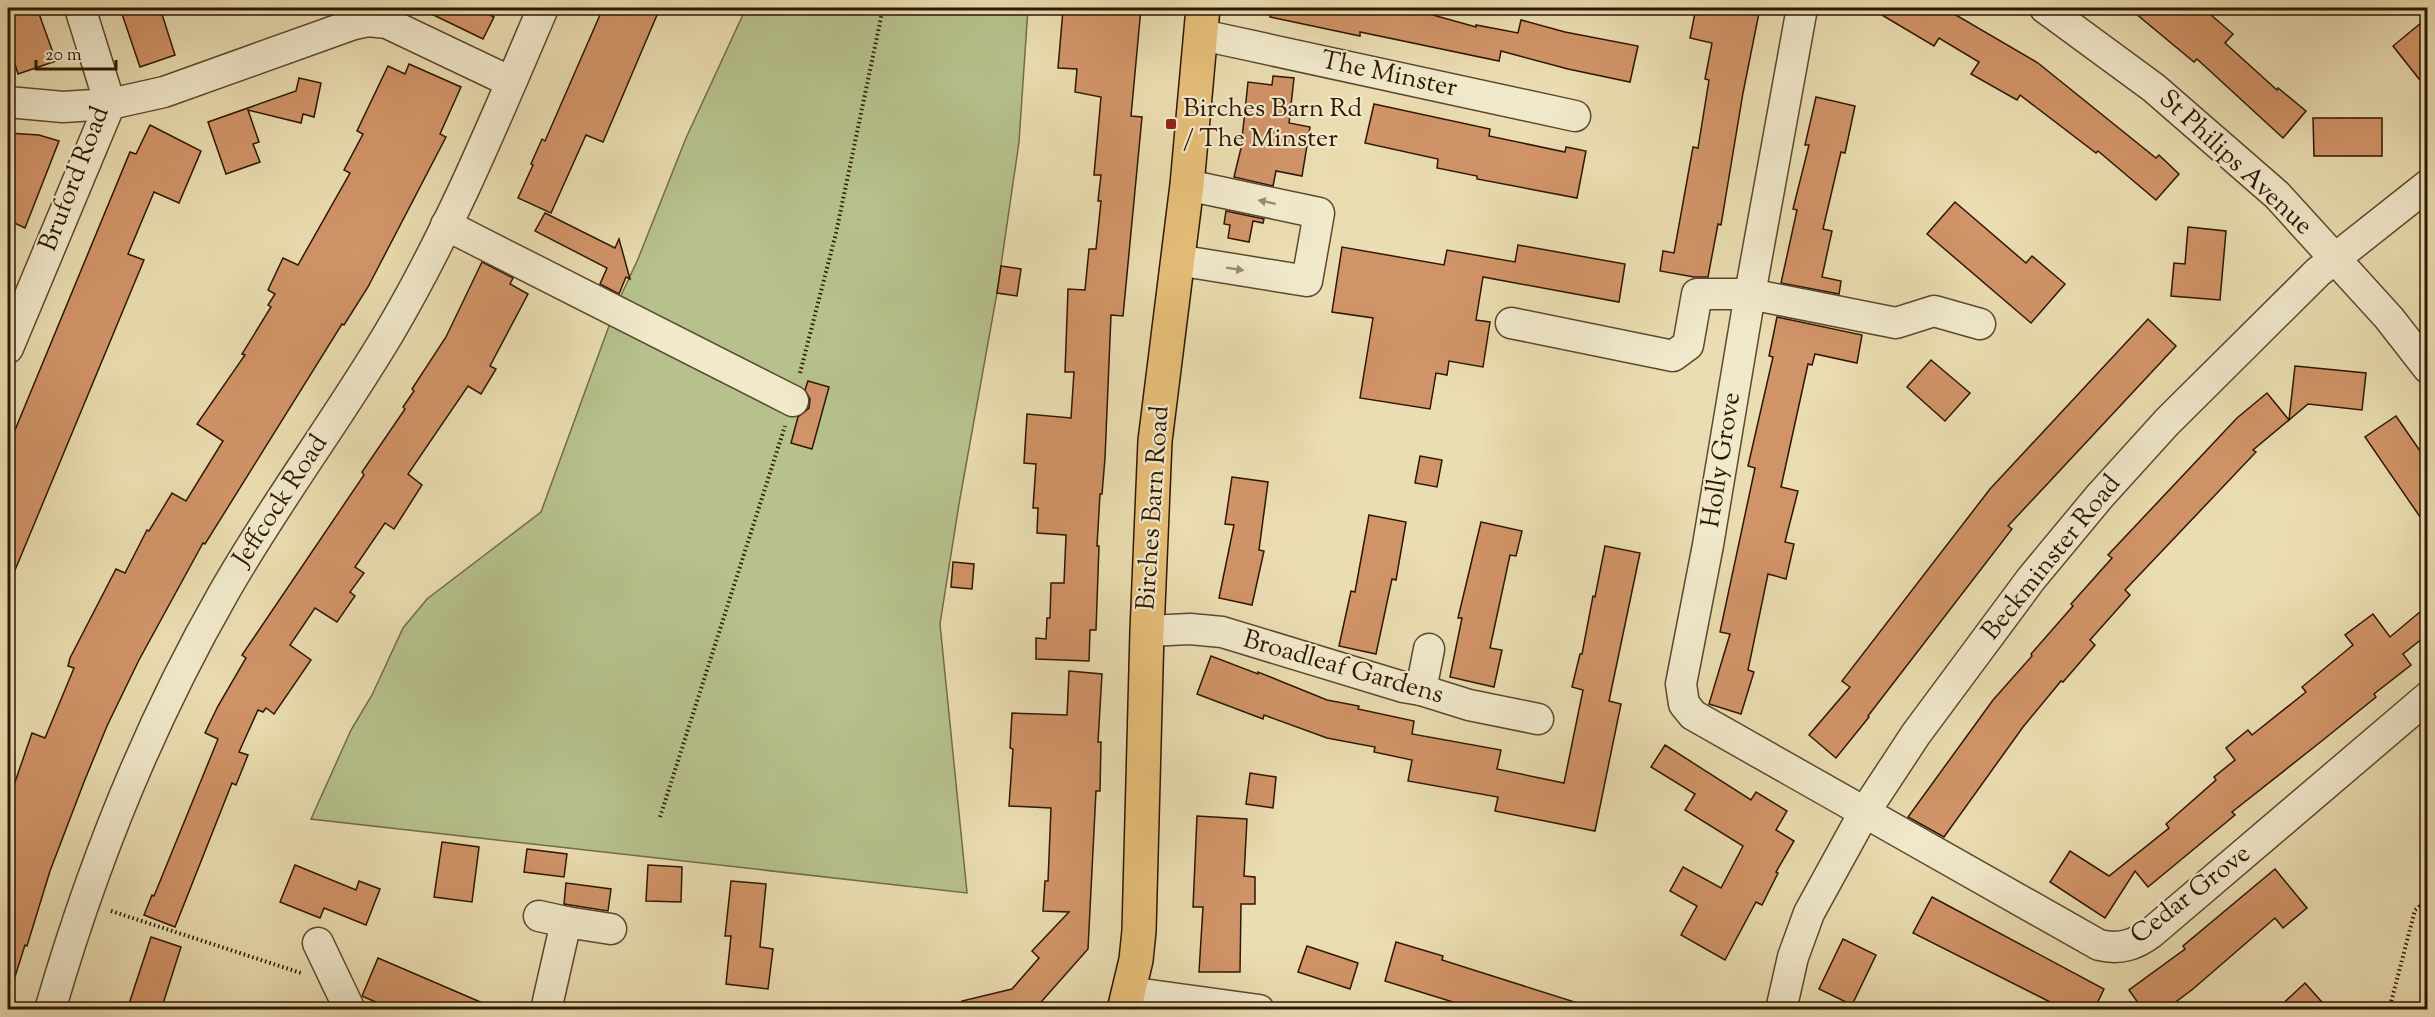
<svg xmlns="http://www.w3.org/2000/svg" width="2435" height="1017" viewBox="0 0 2435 1017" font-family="'Sorts Mill Goudy',serif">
<rect width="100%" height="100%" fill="#eaddb1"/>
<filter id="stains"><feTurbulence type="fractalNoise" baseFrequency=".00333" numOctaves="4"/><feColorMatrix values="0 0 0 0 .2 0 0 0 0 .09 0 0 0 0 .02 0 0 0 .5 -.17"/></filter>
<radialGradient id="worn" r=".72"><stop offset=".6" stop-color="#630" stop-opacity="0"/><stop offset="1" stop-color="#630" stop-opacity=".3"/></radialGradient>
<!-- green -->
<path fill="#b6c18d" stroke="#726c48" stroke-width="1.5" d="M746,8H1028L1019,142L997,293L959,504L940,624L967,893L311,819L351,730L372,695L403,628L427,599L541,512L617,304L638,259L686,138Z"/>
<!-- building -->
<g fill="#d19468" stroke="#2e1703" stroke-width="1.5">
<path d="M8,8H37L56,61L18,74L8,41Z"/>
<path d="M120,8H160L175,55L140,67Z"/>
<path d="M419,8H491L488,14L494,17L483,39Z"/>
<path d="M603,8H660L603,142L586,135L551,213L518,198L533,165L531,164L542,139L545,141Z"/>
<path d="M1068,8H1141L1131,116L1142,117L1123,316L1111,315L1105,458L1102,494H1100L1097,546H1099L1096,630H1090L1089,661L1036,659V638L1046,639L1047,618H1050L1051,583H1064L1066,535L1037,533L1038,508H1033L1036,464L1024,463L1027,414L1071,418L1074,372H1065L1068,289L1085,290L1089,249H1096L1101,201H1098L1101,175H1094L1101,97L1075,92L1077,69L1058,68L1063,10H1068Z"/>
<path d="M1271,8H1408L1476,27V25L1518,33L1521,20L1565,32L1638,46L1630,82L1568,69L1501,51L1499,61L1360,32V36L1270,17Z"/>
<path d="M1696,8H1760L1743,93L1721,225L1718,224L1708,277H1694L1660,271L1663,251L1674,253L1693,147L1698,148L1709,80L1705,79L1712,43L1690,38Z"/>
<path d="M1870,8H1944L2038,63L2156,158L2159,155L2179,174L2156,200L2098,151L2096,153L2020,95L2017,100L1971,74L1979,62L1939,38L1934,46Z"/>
<path d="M2129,8H2203L2233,34L2225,43L2277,90L2278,88L2306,111L2283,138L2197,59L2194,62Z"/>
<path d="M2427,18V89L2393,46Z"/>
<path d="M409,64L461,87L440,134L446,137L368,287L344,325L342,324L205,544L203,543L139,660L107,726L84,782L50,871L27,946L25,945L12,986L8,985V782L14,785L32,733L45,738L74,668L68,666L70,658L116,569L125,573L147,530L149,531L172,493L186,501L223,441L197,424L245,355L242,354L271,307L268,305L275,294L268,290L283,258L298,265L350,173L344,170L363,134L357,131L388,66L405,74Z"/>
<path d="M1273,76L1294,78L1289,123L1310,127L1302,176L1276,171L1273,186L1234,177L1241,148L1248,82L1272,85Z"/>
<path d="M299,78L321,83L314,117L303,114L301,123L248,110L259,142L253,144L260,162L226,174L208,122L296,91Z"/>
<path d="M1816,97L1855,106L1845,153L1841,152L1823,229L1832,231L1822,277L1841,281L1839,294L1781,283L1797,210L1793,209L1809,145H1805Z"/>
<path d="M1374,104L1490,129L1489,136L1565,152L1566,147L1586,151L1577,198L1477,179V176L1437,168L1438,159L1365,143Z"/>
<path d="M2313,118H2382V156H2314Z"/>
<path d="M150,125L201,151L179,203L154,192L128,254L144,260L8,587V447L130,152L136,154Z"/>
<path d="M8,133L39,135L59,141L25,228L8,220Z"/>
<path d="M1955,202L2026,263L2032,256L2065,284L2031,323L1927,234Z"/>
<path d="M1226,211L1264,219L1263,223L1253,221L1249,242L1228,238L1230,225L1224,224Z"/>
<path d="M545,213L615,248L619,239L630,279L626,277L619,294L600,284L607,268L535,231Z"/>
<path d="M2188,227L2226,231L2220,300L2171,296L2174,263L2185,264Z"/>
<path d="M1518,245L1625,264L1619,302L1483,277L1476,320L1490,322L1483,367L1449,361L1447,375L1436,373L1430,409L1360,398L1373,318L1332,312L1342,247L1444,265L1447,250L1515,262Z"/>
<path d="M482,262L513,278L510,284L528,294L490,366L496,369L481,394L468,386L408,474L422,485L394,529L385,523L355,567L364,573L350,592L355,596L337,622L315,608L290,645L311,660L274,714L266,708L263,712L258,710L239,752L248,755L236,785L232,783L175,927L144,915L152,895L154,896L218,739L205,733L218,706L246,658L242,655L364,475L362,472L405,409L403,407L414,391L412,389L446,337Z"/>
<path d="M1001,266L1021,269L1017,296L997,293Z"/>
<path d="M1777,317L1862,335L1857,363L1815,354L1812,365L1808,364L1781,487L1798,491L1785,542L1794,544L1786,579L1768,574L1748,670L1754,672L1741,714L1709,704L1730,634L1720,632L1755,468L1748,466L1773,357L1769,356Z"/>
<path d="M2148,319L2176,346L2008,526L2012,529L1868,716L1869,717L1836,758L1809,735L1850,687L1842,681L1990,489Z"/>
<path d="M1931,360L1970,393L1945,421L1907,387Z"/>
<path d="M2295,366L2366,373L2362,410L2308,404L2253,450L2256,452L2125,590L2130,595L2090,640L2095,645L2063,682L2061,681L2023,727L1944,837L1908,817L1993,700L2032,656L2031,654L2073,606L2071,604L2112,558L2108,555L2237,418L2267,393L2289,420Z"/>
<path d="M808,381L829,387L812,449L791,443L798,417L809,408L810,399L805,390Z"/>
<path d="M2396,416L2427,461V527L2365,437Z"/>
<path d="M1420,456L1442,460L1437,487L1415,483Z"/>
<path d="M1232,477L1268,482L1259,550L1264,551L1252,605L1219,598L1234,525L1225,524Z"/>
<path d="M1369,515L1406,522L1396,580L1392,579L1376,654L1339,646L1351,591L1355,592Z"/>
<path d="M1481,522L1522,531L1516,556L1510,555L1490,648L1502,650L1494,687L1450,677L1462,618H1458Z"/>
<path d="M1605,546L1640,553L1609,701L1621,704L1595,831L1495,811L1498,797L1408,781L1412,760L1374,752L1375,747L1327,738L1264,715L1263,719L1197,694L1211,656L1258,674V672L1327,700L1359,706L1358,709L1414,721L1412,734L1501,750L1497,769L1564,783L1583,690L1572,687L1580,654H1582L1593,596L1595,597Z"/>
<path d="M953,562L974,564L972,589L951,587Z"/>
<path d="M2427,606V635L2403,654L2411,665L2374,694L2376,697L2323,740L2232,812L2235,815L2148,887L2135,871L2105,918L2050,882L2070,851L2109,876L2169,828L2166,824L2216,780L2214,777L2235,760L2226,748L2248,730L2252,735L2306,692L2302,687L2353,645L2345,635L2373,614L2390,637Z"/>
<path d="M1069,671L1102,674L1098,742H1101L1100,791H1096L1088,949L1034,1010H963L962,1001L1012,989L1039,958L1032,951L1069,912L1043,911L1045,881H1048L1051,808L1009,806L1013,749L1010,748L1012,713L1067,715Z"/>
<path d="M1665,745L1751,800L1756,792L1787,811L1776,830L1794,841L1776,872L1778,873L1762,905L1756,902L1725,960L1681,935L1697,906L1670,891L1683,867L1721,888L1743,846L1685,810L1695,794L1651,767Z"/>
<path d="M1250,773L1276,777L1273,808L1246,804Z"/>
<path d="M1197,816L1247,819L1244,876L1255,877V904H1241L1240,972H1199L1203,907H1193Z"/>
<path d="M442,842L479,847L472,902L434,897Z"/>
<path d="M527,849L567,854L564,877L524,872Z"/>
<path d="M295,865L356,890L359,881L380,889L366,925L324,908L320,918L280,902Z"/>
<path d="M648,865L682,867L681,902L646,901Z"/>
<path d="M2275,869L2307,908L2283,928L2275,918L2193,989L2165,1010H2143L2129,990L2185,949L2183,946Z"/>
<path d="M731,881L766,884L760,947L773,949L768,989L726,984L731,936H725Z"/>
<path d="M566,883L611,889L608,911L564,904Z"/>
<path d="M1932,897L2104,989L2094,1010H2066L1913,933Z"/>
<path d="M151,937L181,947L161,1010H127Z"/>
<path d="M1843,939L1876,955L1852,1005L1819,989Z"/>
<path d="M1396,942L1443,956L1442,960L1584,1005V1010H1468L1452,1005L1453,1002L1385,981Z"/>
<path d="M1307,946L1358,963L1350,989L1298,972Z"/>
<path d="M378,958L499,1010H394L362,996Z"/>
<path d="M2305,983L2329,1010H2276Z"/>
</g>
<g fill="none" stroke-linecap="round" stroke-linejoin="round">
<!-- minor casing -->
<g stroke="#5d482e" stroke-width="33">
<g id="minor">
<path d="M1802,8L1750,294L1708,545L1681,684L1684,704L1693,715L2099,945C2120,950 2135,945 2151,933L2428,697"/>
<path d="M2045,8L2154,88L2277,195L2389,318L2428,368"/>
<path d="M1202,35L1575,116"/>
<path d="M8,102L63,107L110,104L164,92L354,24L368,21L387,23L511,82"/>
<path d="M446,225L793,401"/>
<path d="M1177,260L1307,281L1319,213L1187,185"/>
<path d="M1511,323L1673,356L1688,345L1697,294H1750L1896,323L1934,311L1980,324"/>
<path d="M8,348L110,104L80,8"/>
<path d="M1147,631L1190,629L1222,632L1403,687L1421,690L1469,705L1538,719"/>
<path d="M1421,690L1429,649"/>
<path d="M539,916L566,922L546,1010"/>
<path d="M566,922L611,929"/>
<path d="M318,943L350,1010"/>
<path d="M1128,992L1259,1010"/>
<path d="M50,1010C92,865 148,725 223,594C274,504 336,422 389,333C450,230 496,118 543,8"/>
<path d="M1781,1010L1793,957L1809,913L1864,813L1916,734L2031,579L2099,497L2167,422L2318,272L2428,185"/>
</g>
</g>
<!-- major casing -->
<g stroke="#2e1703" stroke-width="36">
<path id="major" d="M1124,1010L1136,960L1139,931L1147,631L1155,441L1187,185L1203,8"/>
</g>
<!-- path -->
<g stroke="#2e1703" stroke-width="4" stroke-dasharray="1.5 3" stroke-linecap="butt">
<path d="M800,373L836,233L883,8"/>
<path d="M660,817L785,426"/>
<path d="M111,911L301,973"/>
<path d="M2389,1010L2415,910L2428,899"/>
</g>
<!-- minor -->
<use href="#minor" stroke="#f1e9cc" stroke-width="30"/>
<!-- major -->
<use href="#major" stroke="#e5be78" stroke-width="33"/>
</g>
<!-- one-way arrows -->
<defs><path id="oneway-solid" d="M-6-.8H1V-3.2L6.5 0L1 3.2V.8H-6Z" transform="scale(1.5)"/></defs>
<g fill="#998a72">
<use href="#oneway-solid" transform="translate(1267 202) rotate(-168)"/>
<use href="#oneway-solid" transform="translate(1235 269) rotate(9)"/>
</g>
<!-- markers -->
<rect fill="#8f2418" stroke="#f1e9cc" stroke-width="2" x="1165" y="118" width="12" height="12" rx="3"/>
<g text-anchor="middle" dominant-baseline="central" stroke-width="4.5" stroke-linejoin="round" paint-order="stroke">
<!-- street labels -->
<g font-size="26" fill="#2e1703" stroke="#f1e9cc">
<text transform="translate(1389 75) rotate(12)">The Minster</text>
<text transform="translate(2235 163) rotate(43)">St Philips Avenue</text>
<text transform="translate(75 179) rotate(-69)">Bruford Road</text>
<text transform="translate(1722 460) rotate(-81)">Holly Grove</text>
<text transform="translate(281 501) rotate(-57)">Jeffcock Road</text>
<text transform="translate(1154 508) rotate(-86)">Birches Barn Road</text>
<text transform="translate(2052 558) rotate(-51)">Beckminster Road</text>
<text transform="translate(1343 668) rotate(16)">Broadleaf Gardens</text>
<text transform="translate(2191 895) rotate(-38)">Cedar Grove</text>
</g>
<!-- poi labels -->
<g font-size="26" fill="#2e1703" stroke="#f1e9cc" text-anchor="start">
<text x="1183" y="109">Birches Barn Rd<tspan x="1183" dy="30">/ The Minster</tspan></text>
</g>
</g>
<!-- margin -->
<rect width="2435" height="1017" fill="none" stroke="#eaddb1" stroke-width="30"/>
<rect x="9" y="9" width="2417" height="999" fill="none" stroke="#2e1703" stroke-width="3"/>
<rect x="15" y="15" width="2405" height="987" fill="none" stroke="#2e1703" stroke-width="1.5"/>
<!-- scale -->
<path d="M36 60v9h80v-9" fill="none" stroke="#2e1703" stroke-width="3"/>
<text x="45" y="60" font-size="18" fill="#2e1703" stroke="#f1e9cc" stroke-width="4.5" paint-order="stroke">20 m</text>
<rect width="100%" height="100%" filter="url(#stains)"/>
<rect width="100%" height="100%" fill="url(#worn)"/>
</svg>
